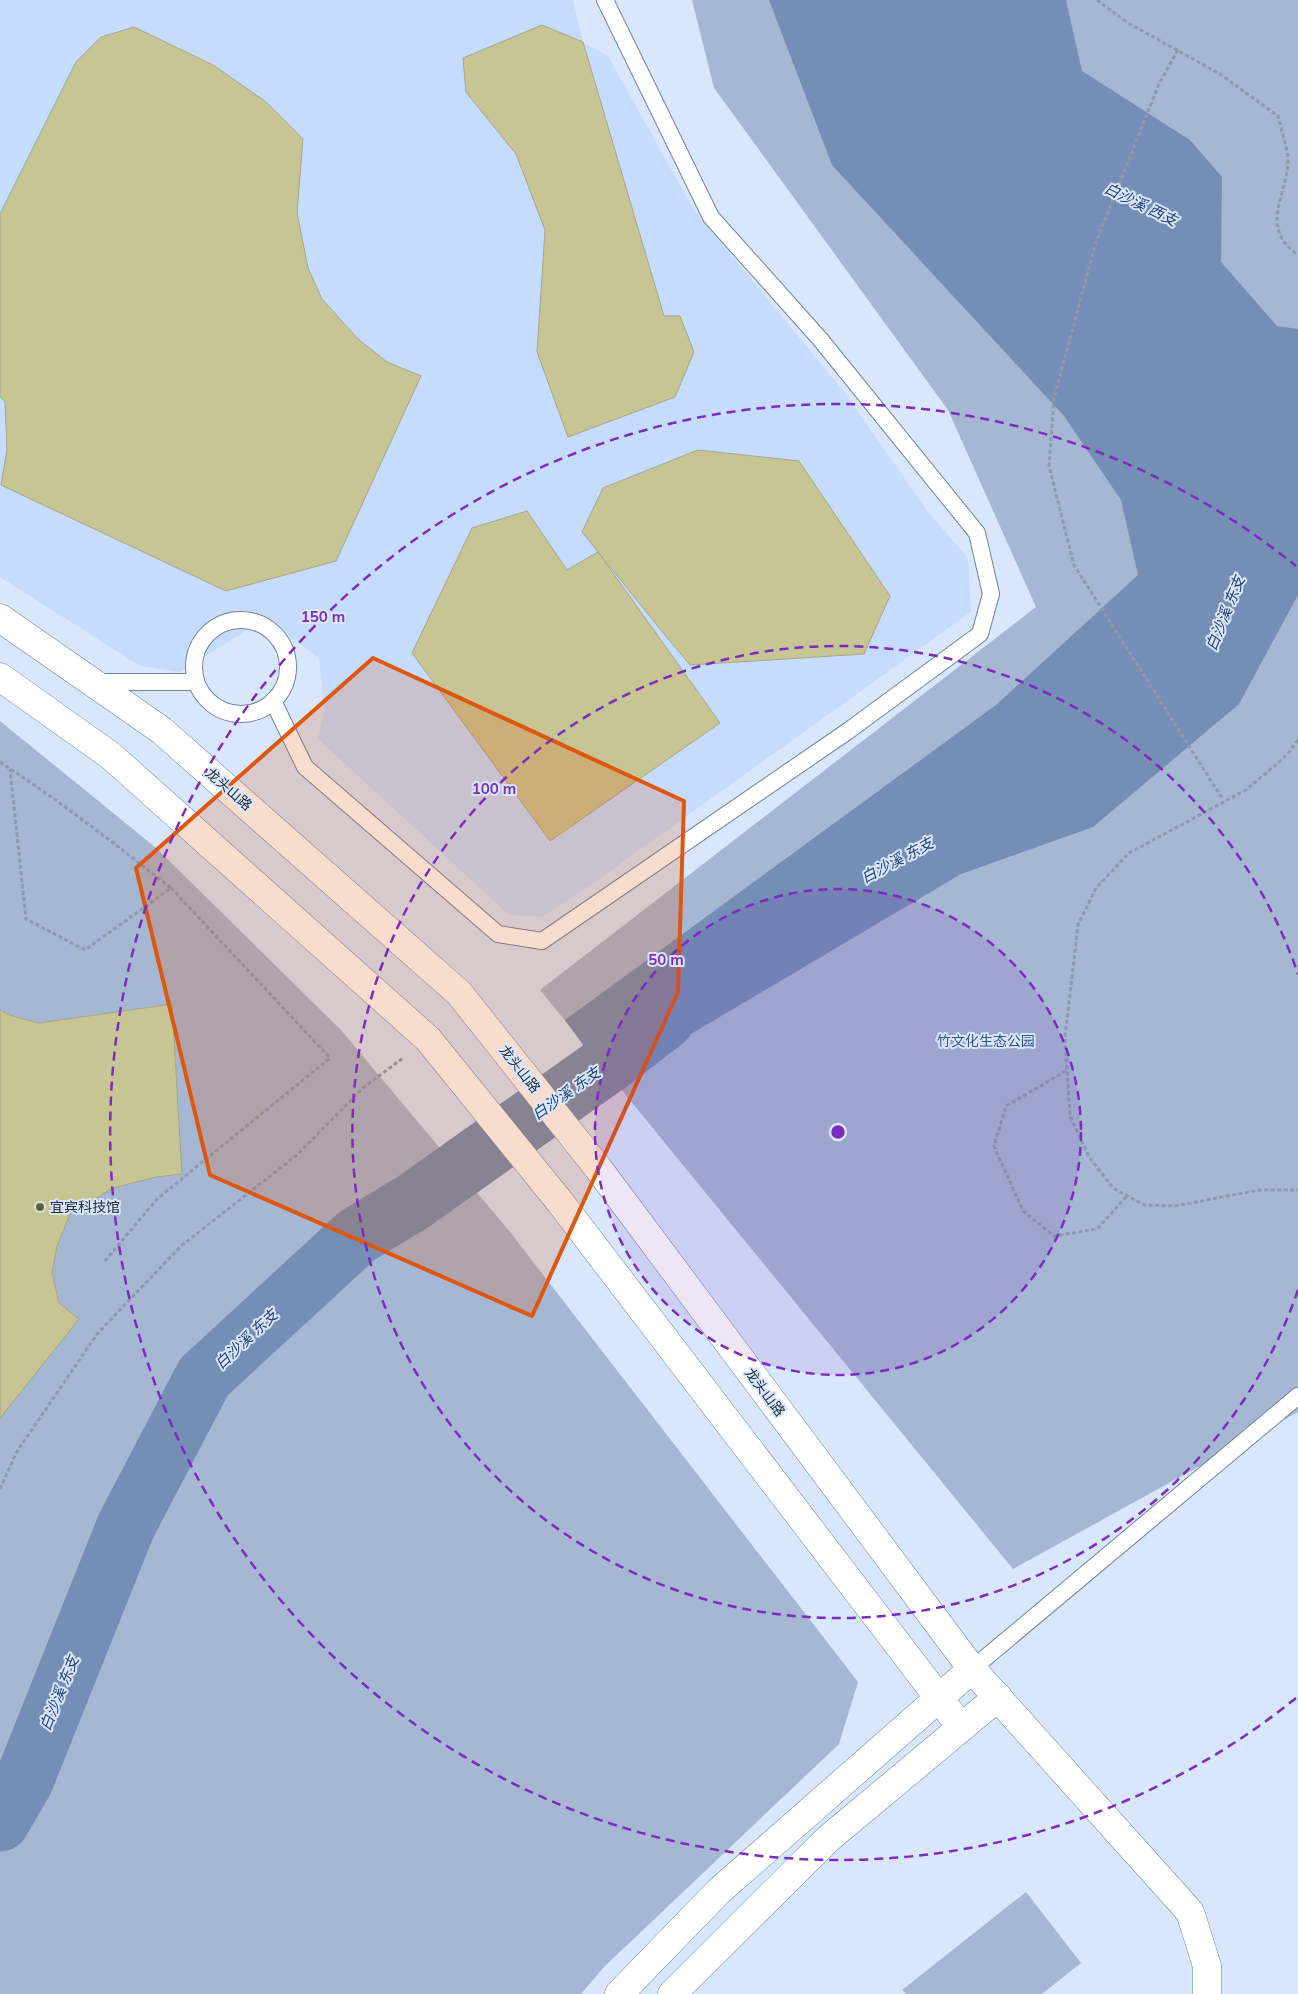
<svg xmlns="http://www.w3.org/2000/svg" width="1298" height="1994" viewBox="0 0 1298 1994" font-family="Mulish,'Noto Sans SC',sans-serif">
<rect width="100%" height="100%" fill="#d8e7fd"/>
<!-- built -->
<path fill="#c6dcfe" d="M0,0H573L583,42L608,56L694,210L845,393L928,512L968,558L971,612L588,887L542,917L509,915L318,739L324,710L319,658L271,622L247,630L180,672L140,666L0,577Z"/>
<!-- green -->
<g fill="#a5b7d3">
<path d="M692,0H1298V1412L1013,1569L540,990L1036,607L948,410L714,88Z"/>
<path d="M0,721L155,847L341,1030L510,1232L858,1682L839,1744L605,1966L581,1994H0Z"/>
<path d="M1026,1892L1081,1963L1042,1994H906L902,1990Z"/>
</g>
<!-- water -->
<path fill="#748eb5" d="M769,0H1066L1082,71L1190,140L1222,177L1221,262L1277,326L1298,329V595L1239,704L1093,827L961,874L610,1082L565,1020L996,705L1138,575L1121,500L1064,416L832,165Z"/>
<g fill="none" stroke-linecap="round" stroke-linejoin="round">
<!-- river -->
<path stroke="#748eb5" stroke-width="59" d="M0,1822L24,1781L126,1526L204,1377L357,1236L413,1202L612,1061L665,1020"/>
</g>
<!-- building -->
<g fill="#c8c594" stroke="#a7a587">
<path d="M542,25L583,42L664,316H680L694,352L675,397L568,437L537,352L545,230L516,154L466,92L463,58Z"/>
<path d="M134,27L213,65L265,101L303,139L297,213L308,268L322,299L358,339L387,362L421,376L336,561L226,591L1,485L7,450L5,402L0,396V214L76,62L101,37Z"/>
<path d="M698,450L799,461L890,596L864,654L690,665L660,629L582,532L603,488Z"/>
<path d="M527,511L567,570L598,552L720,723L550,841L412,653L472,528Z"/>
<path d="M172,1004L182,1174L156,1177L113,1188L70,1214L57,1246L52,1273L59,1303L79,1319L0,1418V1010L12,1016L39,1023Z"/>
</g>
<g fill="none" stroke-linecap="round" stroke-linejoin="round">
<!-- service casing -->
<g stroke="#73839c" stroke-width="18">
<g id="service">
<circle cx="241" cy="667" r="47"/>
<path d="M96,682H196"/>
<path d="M273,701L305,767L498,934L542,941L848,731L980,634L991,594L977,533L820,339L711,217L605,0"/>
<path d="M972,1669L1298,1396"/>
</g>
</g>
<!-- tertiary casing -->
<g stroke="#73839c" stroke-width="29">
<g id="tertiary">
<path d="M0,618L161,730L459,993L598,1168L972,1669L1190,1912L1207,1966V1994"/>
<path d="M0,677L111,756L428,1039L560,1202L961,1727"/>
<path d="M619,1994L719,1891L972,1669"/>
<path d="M672,1994L829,1838L998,1697"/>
</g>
</g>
<!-- path -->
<g stroke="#8e99aa" stroke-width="3" stroke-dasharray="4 2.5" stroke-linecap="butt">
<path d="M1097,0L1128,23L1220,74L1278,116C1281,130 1288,148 1288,162C1286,198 1259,227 1298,255"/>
<path d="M1178,50L1159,84L1096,242L1054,398L1049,466L1074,565L1222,798"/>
<path d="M1298,740L1287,755L1246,790L1129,853L1096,888L1078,925L1065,1037L1070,1116L1089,1157L1113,1188L1144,1205L1175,1206L1259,1190H1298"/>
<path d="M0,762C60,801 115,844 171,888L85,950L26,919L10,769"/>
<path d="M1066,1071L1006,1106L994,1146L1023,1211L1054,1236L1097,1229L1127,1196"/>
<path d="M105,1261L157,1199L330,1058L171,888"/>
<path d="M0,1489L16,1453L97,1334L181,1246L297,1155L364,1087L403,1058"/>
</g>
<!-- service -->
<use href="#service" stroke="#fff" stroke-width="16"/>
<!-- tertiary -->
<use href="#tertiary" stroke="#fff" stroke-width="28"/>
</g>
<!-- marked area -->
<path fill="#de570e" fill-opacity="0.2" stroke="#de570e" stroke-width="4" stroke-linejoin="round" d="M373,658L684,801L678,992L532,1316L210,1175L136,868Z"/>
<!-- distance rings -->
<circle cx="838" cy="1132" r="243" fill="#7b2cbf" fill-opacity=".12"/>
<g fill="none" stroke="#7b2cbf" stroke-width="2.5" stroke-dasharray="9 6">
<circle cx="838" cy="1132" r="243"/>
<path d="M1298 1290A486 486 0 1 1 1298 974"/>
<path d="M1296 1698A728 728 0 1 1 1296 566"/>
</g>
<!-- markers -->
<circle fill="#625f2b" stroke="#d8e7fd" stroke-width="2" cx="40" cy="1207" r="5"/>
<g text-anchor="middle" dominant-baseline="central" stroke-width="4" stroke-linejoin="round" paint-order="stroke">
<!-- street labels -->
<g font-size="14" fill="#262d37" stroke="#d8e7fd">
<text transform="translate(229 789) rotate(41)">龙头山路</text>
<text transform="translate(520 1069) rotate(52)">龙头山路</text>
<text transform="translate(765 1392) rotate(53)">龙头山路</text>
</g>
<!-- park labels -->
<g font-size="14" fill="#335589" stroke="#d8e7fd">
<text x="986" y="1041">竹文化生态公园</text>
</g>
<!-- poi labels -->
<g font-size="14" fill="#262d37" stroke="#d8e7fd" text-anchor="start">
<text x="50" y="1207">宜宾科技馆</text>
</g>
<!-- water labels -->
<g font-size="15" font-style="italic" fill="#214276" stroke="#d8e7fd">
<text transform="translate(1141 204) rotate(26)">白沙溪 西支</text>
<text transform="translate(1225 613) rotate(-68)">白沙溪 东支</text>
<text transform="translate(897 860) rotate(-28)">白沙溪 东支</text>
<text transform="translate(566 1093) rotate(-35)">白沙溪 东支</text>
<text transform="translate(246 1339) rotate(-43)">白沙溪 东支</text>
<text transform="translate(59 1693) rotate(-68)">白沙溪 东支</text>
</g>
</g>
<circle cx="838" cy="1132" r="8" fill="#7b2cbf" stroke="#d8e7fd" stroke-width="2.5"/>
<g font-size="15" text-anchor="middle" font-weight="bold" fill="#7b2cbf" stroke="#d8e7fd" stroke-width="4" stroke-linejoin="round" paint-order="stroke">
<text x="323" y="622">150 m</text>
<text x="494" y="794">100 m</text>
<text x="666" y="965">50 m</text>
</g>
</svg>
